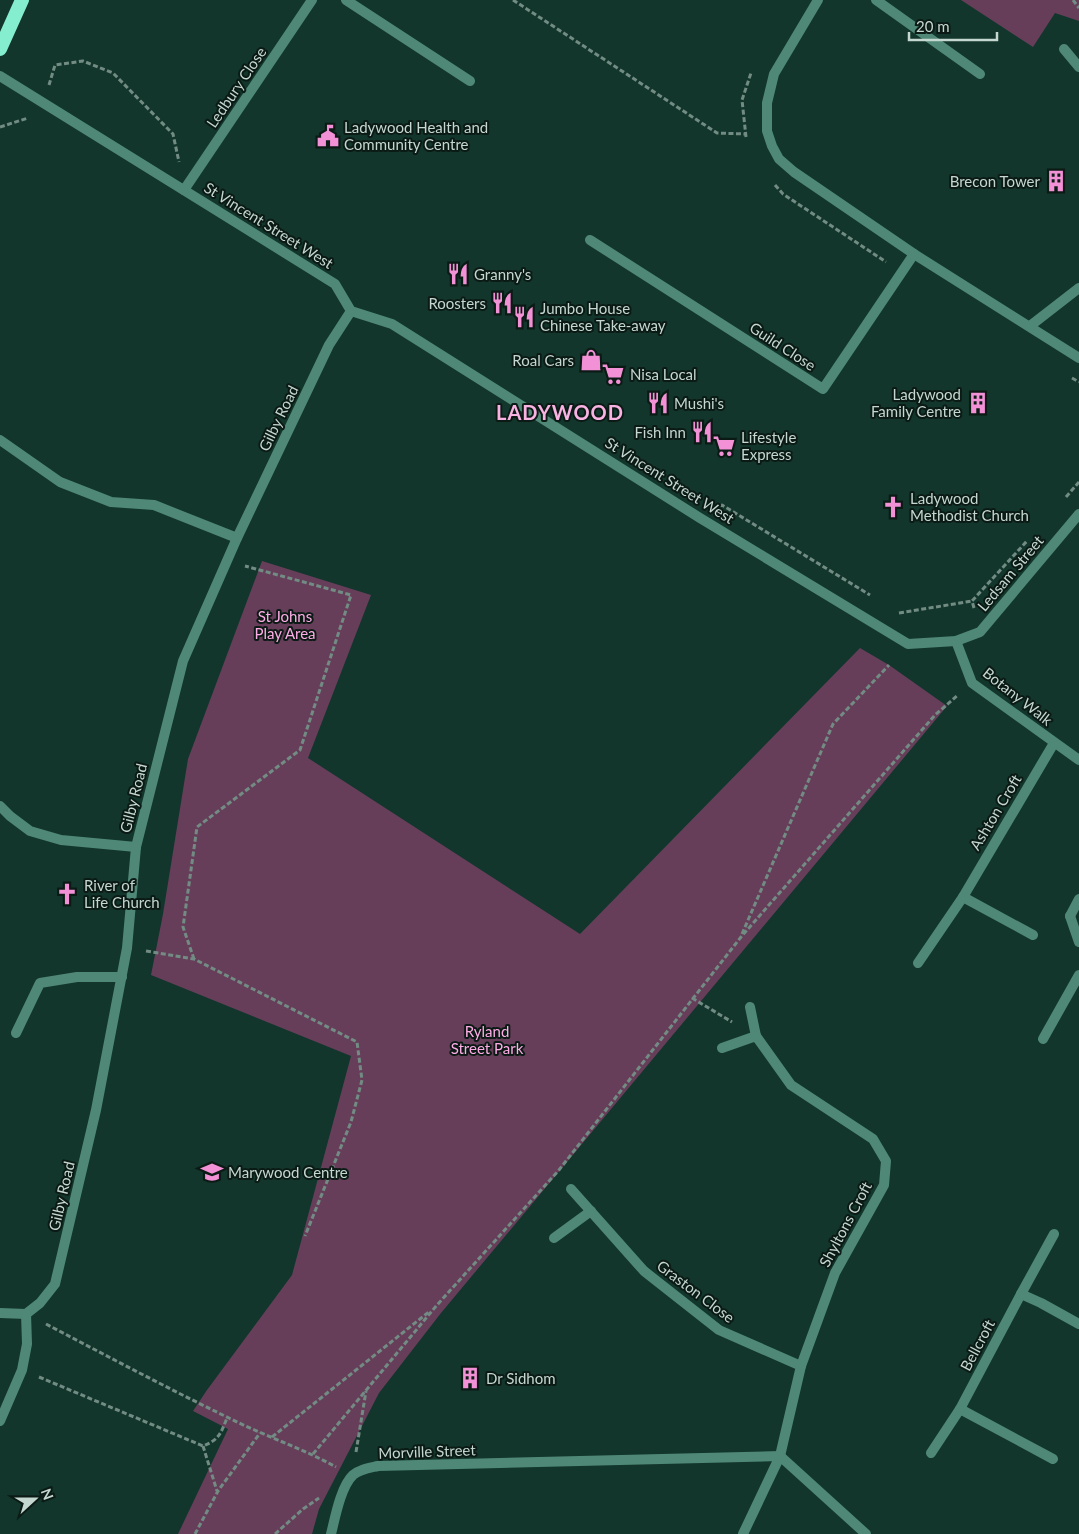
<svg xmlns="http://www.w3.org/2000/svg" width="1079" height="1534" viewBox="0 0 1079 1534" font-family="Lato,sans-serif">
<rect width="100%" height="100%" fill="#12362b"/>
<!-- green -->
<g fill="#663e5a">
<path d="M961,0H1079V21L1055,13L1033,47Z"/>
<path d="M262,561L371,595L308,758L580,934L860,648L889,665L947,706L441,1313L379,1393L319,1509L312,1534H178L228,1429L193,1411L207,1390L292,1275L351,1056L151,975L163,914L188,759Z"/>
</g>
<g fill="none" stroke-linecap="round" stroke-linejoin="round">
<!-- path -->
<g stroke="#728c84" stroke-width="3" stroke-dasharray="5 2.5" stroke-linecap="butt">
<path d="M513,0L717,133L746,134"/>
<path d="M1073,0L1079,8"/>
<path d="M49,85L55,65L83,61L113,73L173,134L179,162"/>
<path d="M0,127L28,118"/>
<path d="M746,137L742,100L751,73"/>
<path d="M775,185L783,194L886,262"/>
<path d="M1072,378L1079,382"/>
<path d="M1066,497L1079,482"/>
<path d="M720,506L722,505L870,595"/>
<path d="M974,608L972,601L1027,541"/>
<path d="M899,613L972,601"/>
<path d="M742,934L833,724L889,665"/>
<path d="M146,951L194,959L357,1042L362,1080L351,1122L305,1236"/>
<path d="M194,959L183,927L197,827L300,750L351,595L245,566"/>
<path d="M692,998L732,1022"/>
<path d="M46,1324C107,1356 167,1388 229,1418C264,1436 302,1448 336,1467"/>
<path d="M39,1377L203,1446C219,1440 221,1433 227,1418"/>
<path d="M272,1437L430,1311"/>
<path d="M203,1446L217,1491"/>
<path d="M356,1452L366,1391"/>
<path d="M313,1454L437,1305L559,1170L741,937L935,715L958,695"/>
<path d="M195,1534L218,1491L260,1433"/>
<path d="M275,1534L303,1509L319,1498"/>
</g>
<!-- service -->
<g stroke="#4f8876" stroke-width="10">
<path d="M346,0L470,81"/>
<path d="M876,0L980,74"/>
<path d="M1070,916L1079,942"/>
<path d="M16,1033L40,983L77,977H122"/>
<path d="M1043,1039L1079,975"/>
</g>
<!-- pedestrian -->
<g stroke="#4f8876" stroke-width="10">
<path d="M960,1409L1053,1459"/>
<path d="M931,1453L960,1409L1021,1294"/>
</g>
<!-- minor -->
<g stroke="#4f8876" stroke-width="10">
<path d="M818,0L774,74L767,103V131L772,146L779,159L794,172L914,254L1079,358"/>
<path d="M1064,49L1079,67"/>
<path d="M0,76L335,284L351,311L392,324L700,518L908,644L956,641L980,632L1079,514"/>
<path d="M184,190L312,0"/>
<path d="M590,240L823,389L914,254"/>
<path d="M1030,326L1079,288"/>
<path d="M0,440L60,482L111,502L154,505L237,538"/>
<path d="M956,641L972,683L1079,760"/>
<path d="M0,806L10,816L30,831L61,840L136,847"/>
<path d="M963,897L1033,935"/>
<path d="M1070,916L1079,899"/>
<path d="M918,963L963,897L1054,743"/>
<path d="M750,1007L756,1036"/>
<path d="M722,1048L756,1036L791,1085L873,1139L886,1161L884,1185L835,1273L801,1366"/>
<path d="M571,1189L644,1271L719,1330L801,1366L780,1456L743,1534"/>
<path d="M1054,1234L1021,1294L1041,1303L1079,1324"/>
<path d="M554,1238L591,1211"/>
<path d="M0,1313L26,1314"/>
<path d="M26,1314L40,1303L55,1284L96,1110L127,948L136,847L183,661L237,538L329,345L351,311"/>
<path d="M0,1421L22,1370L27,1344L26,1314"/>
<path d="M331,1534C335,1518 341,1486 353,1475C360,1469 369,1468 378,1466L780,1456L866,1534"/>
</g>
<!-- trunk -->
<path stroke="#84eece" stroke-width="14" d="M0,49L22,0"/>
</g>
<!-- icons -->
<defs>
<g id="civic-bare" transform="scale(1.725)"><path d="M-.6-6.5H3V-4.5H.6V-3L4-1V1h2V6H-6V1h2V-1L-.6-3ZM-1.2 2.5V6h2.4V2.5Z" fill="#f391d6" stroke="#0b1a15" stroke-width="2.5" paint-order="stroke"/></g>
<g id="building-bare" transform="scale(1.725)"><path d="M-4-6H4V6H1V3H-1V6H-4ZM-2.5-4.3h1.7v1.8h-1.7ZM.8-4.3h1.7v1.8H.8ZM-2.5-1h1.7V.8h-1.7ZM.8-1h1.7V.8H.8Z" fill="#f391d6" stroke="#0b1a15" stroke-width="2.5" paint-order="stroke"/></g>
<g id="restaurant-bare" transform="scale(1.725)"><path d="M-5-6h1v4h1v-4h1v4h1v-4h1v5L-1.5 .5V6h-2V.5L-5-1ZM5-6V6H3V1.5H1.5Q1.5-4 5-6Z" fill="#f391d6" stroke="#0b1a15" stroke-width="2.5" paint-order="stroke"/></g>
<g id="shop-bare" transform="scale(1.725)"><path d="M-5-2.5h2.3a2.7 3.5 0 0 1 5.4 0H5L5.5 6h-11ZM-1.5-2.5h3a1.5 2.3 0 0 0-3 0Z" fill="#f391d6" stroke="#0b1a15" stroke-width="2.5" paint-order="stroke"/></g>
<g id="supermarket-bare" transform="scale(1.725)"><path d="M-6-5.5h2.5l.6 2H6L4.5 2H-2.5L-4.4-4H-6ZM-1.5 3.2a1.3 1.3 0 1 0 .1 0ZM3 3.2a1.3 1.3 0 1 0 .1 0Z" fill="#f391d6" stroke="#0b1a15" stroke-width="2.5" paint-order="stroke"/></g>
<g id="church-bare" transform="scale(1.725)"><path d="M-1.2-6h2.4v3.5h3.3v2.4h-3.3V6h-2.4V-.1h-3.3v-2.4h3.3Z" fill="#f391d6" stroke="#0b1a15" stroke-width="2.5" paint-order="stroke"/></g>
<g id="school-bare" transform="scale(1.725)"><path d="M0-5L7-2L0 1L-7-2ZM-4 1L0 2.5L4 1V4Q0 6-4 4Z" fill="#f391d6" stroke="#0b1a15" stroke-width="2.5" paint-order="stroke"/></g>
</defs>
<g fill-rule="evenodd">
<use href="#civic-bare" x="328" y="136"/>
<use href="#building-bare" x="1056" y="181"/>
<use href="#restaurant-bare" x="458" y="274"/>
<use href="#restaurant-bare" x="502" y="303"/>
<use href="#restaurant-bare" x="524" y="317"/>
<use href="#shop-bare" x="591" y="360"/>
<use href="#supermarket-bare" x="613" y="374"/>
<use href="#restaurant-bare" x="658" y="403"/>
<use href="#building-bare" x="978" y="403"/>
<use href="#restaurant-bare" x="702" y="432"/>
<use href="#supermarket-bare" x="724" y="446"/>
<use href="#church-bare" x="893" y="507"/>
<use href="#church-bare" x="67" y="894"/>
<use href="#school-bare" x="212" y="1172"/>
<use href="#building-bare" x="470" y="1378"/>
</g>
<g text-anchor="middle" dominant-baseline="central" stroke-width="4" stroke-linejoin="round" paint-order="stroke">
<!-- street labels -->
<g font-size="15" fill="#c4d7d0" stroke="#0b1a15">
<text transform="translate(236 87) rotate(-56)">Ledbury Close</text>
<text transform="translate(269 225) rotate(32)">St Vincent Street West</text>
<text transform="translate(783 346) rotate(33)">Guild Close</text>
<text transform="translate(278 418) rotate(-64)">Gilby Road</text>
<text transform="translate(670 480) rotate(32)">St Vincent Street West</text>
<text transform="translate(1010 573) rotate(-50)">Ledsam Street</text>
<text transform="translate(1018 696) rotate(38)">Botany Walk</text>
<text transform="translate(133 798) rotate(-76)">Gilby Road</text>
<text transform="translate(995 812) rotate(-59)">Ashton Croft</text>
<text transform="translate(61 1196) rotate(-77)">Gilby Road</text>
<text transform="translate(845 1224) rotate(-62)">Shyltons Croft</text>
<text transform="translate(696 1291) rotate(37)">Graston Close</text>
<text transform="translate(977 1345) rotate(-62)">Bellcroft</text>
<text transform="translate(427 1451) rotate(-2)">Morville Street</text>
</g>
<!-- poi labels -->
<g font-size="15" fill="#c4d7d0" stroke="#0b1a15" text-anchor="start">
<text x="344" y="127">Ladywood Health and<tspan x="344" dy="17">Community Centre</tspan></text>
<text x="1040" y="181" text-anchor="end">Brecon Tower</text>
<text x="474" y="274">Granny's</text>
<text x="486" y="303" text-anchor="end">Roosters</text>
<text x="540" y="308">Jumbo House<tspan x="540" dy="17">Chinese Take-away</tspan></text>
<text x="574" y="360" text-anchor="end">Roal Cars</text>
<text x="630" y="374">Nisa Local</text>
<text x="961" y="394" text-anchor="end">Ladywood<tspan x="961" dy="17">Family Centre</tspan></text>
<text x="674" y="403">Mushi's</text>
<text x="686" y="432" text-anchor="end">Fish Inn</text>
<text x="741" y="437">Lifestyle<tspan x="741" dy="17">Express</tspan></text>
<text x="910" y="498">Ladywood<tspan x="910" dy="17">Methodist Church</tspan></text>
<text x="84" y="885">River of<tspan x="84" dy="17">Life Church</tspan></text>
<text x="228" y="1172">Marywood Centre</text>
<text x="486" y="1378">Dr Sidhom</text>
</g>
<!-- park labels -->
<g font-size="15" fill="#feace5" stroke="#0b1a15">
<text x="285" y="616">St Johns<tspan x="285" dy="17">Play Area</tspan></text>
<text x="487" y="1031">Ryland<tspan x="487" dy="17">Street Park</tspan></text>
</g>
<!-- district labels -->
<g font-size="20" font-weight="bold" letter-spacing="1" fill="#f9b3e3" stroke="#0b1a15">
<text x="560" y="412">LADYWOOD</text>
</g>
</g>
<!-- north arrow -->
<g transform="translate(35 1499) rotate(69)" stroke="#0b1a15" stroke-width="4" paint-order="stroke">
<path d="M0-4L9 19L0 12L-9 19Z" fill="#c4d7d0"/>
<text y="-8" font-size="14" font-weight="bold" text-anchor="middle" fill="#c4d7d0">N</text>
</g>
<!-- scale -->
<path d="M909 32v8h88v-8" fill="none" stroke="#c4d7d0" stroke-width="2.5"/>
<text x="916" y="32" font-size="15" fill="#c4d7d0" stroke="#0b1a15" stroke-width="4" paint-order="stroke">20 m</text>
</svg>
